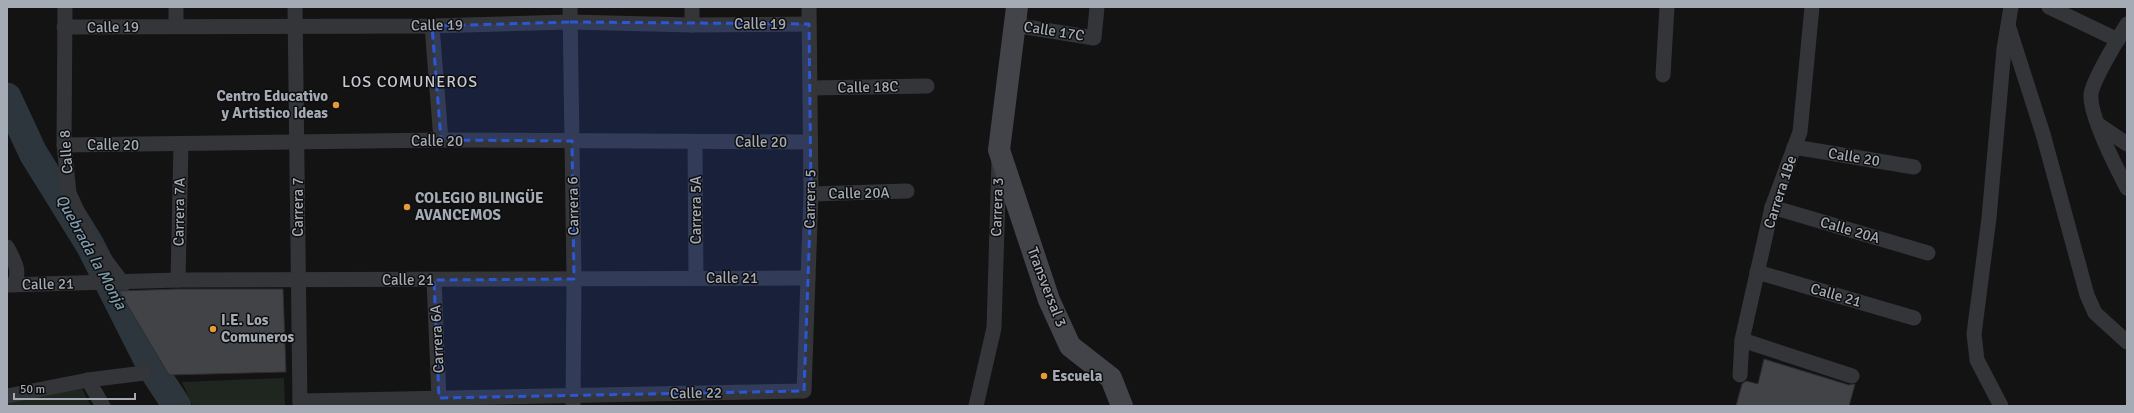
<svg xmlns="http://www.w3.org/2000/svg" width="2134" height="413" viewBox="0 0 2134 413" font-family="Signika,sans-serif">
<rect width="100%" height="100%" fill="#131314"/>
<!-- green -->
<g fill="#1f261f">
<path d="M284,378L285,406H193L182,382Z"/>
<path d="M82,389L91,406H7V398Z"/>
</g>
<g fill="none" stroke-linecap="round" stroke-linejoin="round">
<!-- river -->
<path stroke="#2d363c" stroke-width="29" d="M7,97L33,153L90,245L152,368L177,406"/>
</g>
<!-- building -->
<g fill="#424347" stroke="#2d2d30">
<path d="M178,289H283L286,372L169,375L119,291Z"/>
<path d="M1764,359L1849,385L1855,384L1849,406H1736L1742,384L1746,381L1758,384Z"/>
</g>
<g fill="none" stroke-linecap="round" stroke-linejoin="round">
<!-- street -->
<g stroke="#343539" stroke-width="15">
<path d="M65,7L64,145L69,193L91,241L122,282"/>
<path d="M176,7V26"/>
<path d="M295,7L300,406"/>
<path d="M570,7L574,279L573,406"/>
<path d="M692,7V25"/>
<path d="M2049,7L2118,40"/>
<path d="M2127,24C2118,39 2093,79 2091,94C2089,115 2117,169 2127,188"/>
<path d="M1014,25L1094,38L1097,7"/>
<path d="M432,26L441,140"/>
<path d="M64,27L432,26L570,22L692,25L809,24"/>
<path d="M2009,28L2043,134L2087,295L2095,313L2127,342"/>
<path d="M1663,75L1667,7"/>
<path d="M810,88L927,86"/>
<path d="M2099,125L2127,144"/>
<path d="M695,143L696,278"/>
<path d="M64,145L441,140L810,142"/>
<path d="M1794,147L1914,167"/>
<path d="M811,194L907,191"/>
<path d="M1772,207L1928,253"/>
<path d="M7,247C14,260 21,271 14,285"/>
<path d="M1757,272L1914,318"/>
<path d="M178,280L181,144"/>
<path d="M434,280L439,398"/>
<path d="M7,285L178,280L808,278"/>
<path d="M1742,340L1852,376"/>
<path d="M1740,375L1742,340L1772,207L1800,132L1812,7"/>
<path d="M88,380L103,406"/>
<path d="M7,396L88,380L144,373"/>
<path d="M300,401L804,391L811,194L809,7"/>
<path d="M976,406L994,328L999,161"/>
<path d="M2001,406L1977,360L1974,334L1989,218L2004,49L2011,7"/>
</g>
<!-- secondary -->
<path stroke="#424449" stroke-width="22" d="M1017,7L999,150L1049,300L1070,346L1111,378L1122,406"/>
</g>
<!-- marked area -->
<path fill="#2b57d4" fill-opacity="0.2" stroke="#2b57d4" stroke-width="3" stroke-dasharray="8 5" stroke-linejoin="round" d="M570,22L809,24L811,194L804,391L439,398L434,280L574,279L572,141L441,140L432,26Z"/>
<!-- markers -->
<g fill="#e69b39" stroke="#0e0e0f" stroke-width="1.5">
<circle cx="336" cy="105" r="4"/>
<circle cx="407" cy="207" r="4"/>
<circle cx="213" cy="329" r="4"/>
<circle cx="1044" cy="376" r="4"/>
</g>
<g text-anchor="middle" dominant-baseline="central" stroke-width="3" stroke-linejoin="round" paint-order="stroke">
<!-- street labels -->
<g font-size="15" fill="#a5abb4" stroke="#0e0e0f">
<text x="760" y="24">Calle 19</text>
<text transform="translate(437 25) rotate(-1)">Calle 19</text>
<text transform="translate(113 27) rotate(-1)">Calle 19</text>
<text transform="translate(1054 31) rotate(9)">Calle 17C</text>
<text transform="translate(868 87) rotate(-1)">Calle 18C</text>
<text x="437" y="141">Calle 20</text>
<text x="761" y="142">Calle 20</text>
<text x="113" y="145">Calle 20</text>
<text transform="translate(66 152) rotate(-94)">Calle 8</text>
<text transform="translate(1854 157) rotate(9)">Calle 20</text>
<text transform="translate(1780 192) rotate(-72)">Carrera 1Be</text>
<text transform="translate(859 193) rotate(-1)">Calle 20A</text>
<text transform="translate(810 199) rotate(-89)">Carrera 5</text>
<text transform="translate(573 206) rotate(-91)">Carrera 6</text>
<text transform="translate(298 207) rotate(-90)">Carrera 7</text>
<text transform="translate(997 207) rotate(-88)">Carrera 3</text>
<text transform="translate(696 210) rotate(-90)">Carrera 5A</text>
<text transform="translate(179 212) rotate(-89)">Carrera 7A</text>
<text transform="translate(1850 230) rotate(16)">Calle 20A</text>
<text x="732" y="278">Calle 21</text>
<text x="408" y="280">Calle 21</text>
<text transform="translate(48 284) rotate(-1)">Calle 21</text>
<text transform="translate(1047 287) rotate(69)">Transversal 3</text>
<text transform="translate(1836 295) rotate(16)">Calle 21</text>
<text transform="translate(437 339) rotate(-93)">Carrera 6A</text>
<text transform="translate(696 393) rotate(-1)">Calle 22</text>
</g>
<!-- poi labels -->
<g font-size="15" font-weight="bold" fill="#a5abb4" stroke="#0e0e0f" text-anchor="start">
<text x="328" y="96" text-anchor="end">Centro Educativo<tspan x="328" dy="17">y Artistico Ideas</tspan></text>
<text x="415" y="198">COLEGIO BILINGÜE<tspan x="415" dy="17">AVANCEMOS</tspan></text>
<text x="221" y="320">I.E. Los<tspan x="221" dy="17">Comuneros</tspan></text>
<text x="1052" y="376">Escuela</text>
</g>
<!-- neighbourhood labels -->
<g font-size="16" letter-spacing="1" fill="#c6c9d0" stroke="#0e0e0f">
<text x="410" y="82">LOS COMUNEROS</text>
</g>
<!-- water labels -->
<g font-size="16" font-style="italic" fill="#7d9bad" stroke="#0e0e0f">
<text transform="translate(91 252) rotate(61)">Quebrada la Monja</text>
</g>
</g>
<!-- border -->
<rect width="2134" height="413" fill="none" stroke="#a5abb4" stroke-width="16"/>
<!-- scale -->
<path d="M14 393v6h121v-6" fill="none" stroke="#a5abb4" stroke-width="2"/>
<text x="20" y="393" font-size="12" fill="#a5abb4" stroke="#0e0e0f" stroke-width="3" paint-order="stroke">50 m</text>
</svg>
